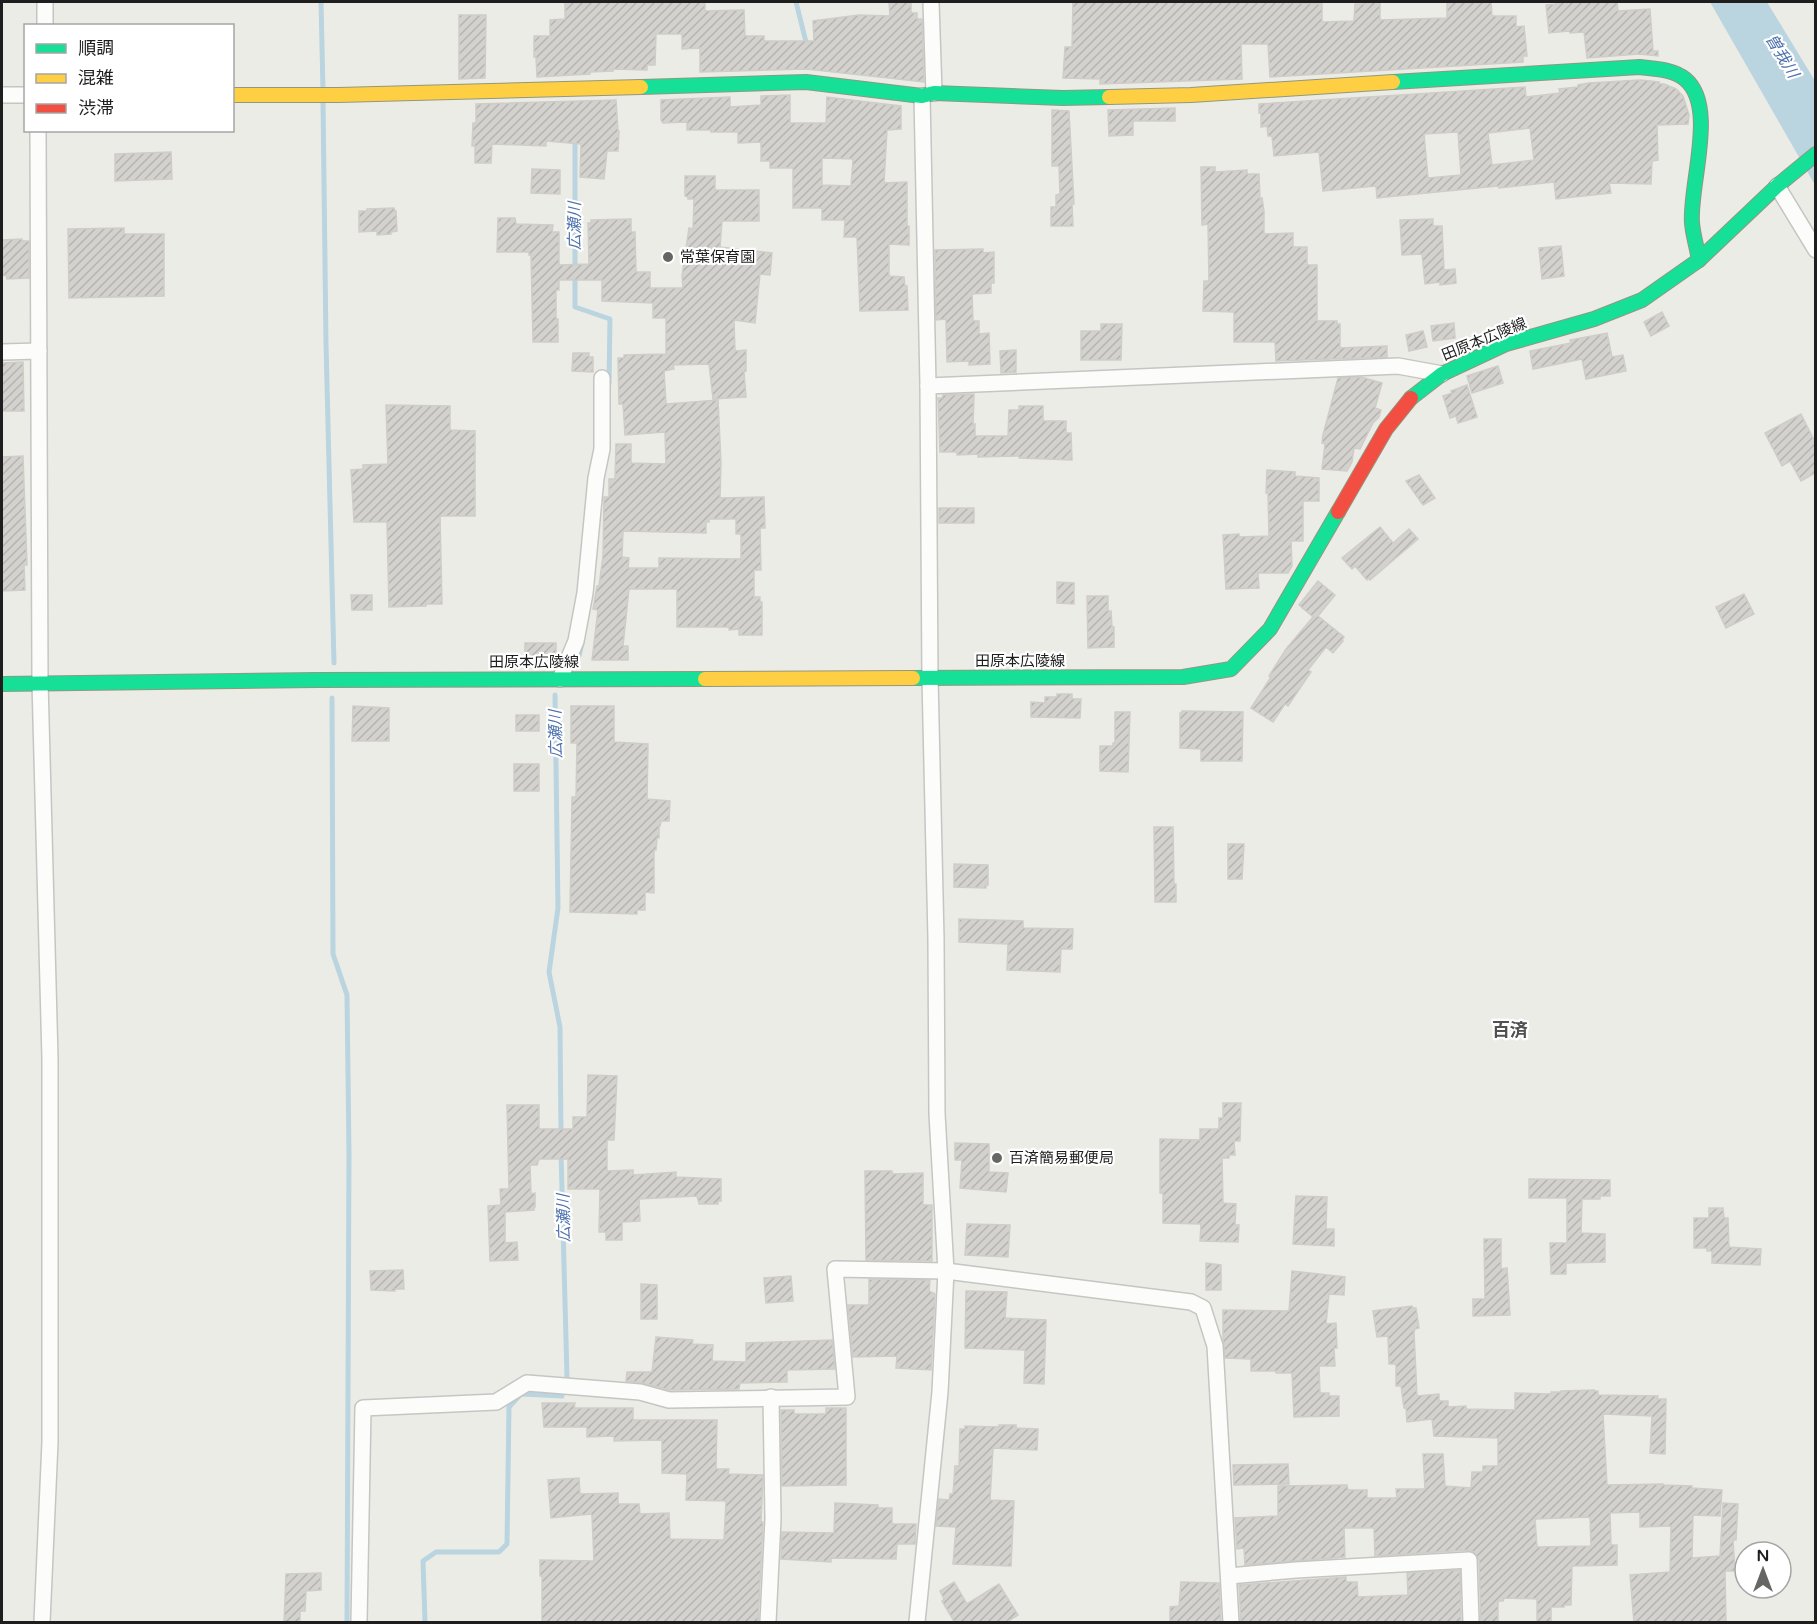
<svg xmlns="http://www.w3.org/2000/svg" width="1817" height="1624" viewBox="0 0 1817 1624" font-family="'Varela Round','Noto Sans JP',sans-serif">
<defs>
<pattern id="building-hatch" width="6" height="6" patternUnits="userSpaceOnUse" patternTransform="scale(1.5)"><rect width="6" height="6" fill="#d3d2ce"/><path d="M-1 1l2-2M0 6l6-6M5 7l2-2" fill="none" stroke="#b5b4b0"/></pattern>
</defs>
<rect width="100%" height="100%" fill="#ecece7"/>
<!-- water -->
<path fill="#bad4e0" d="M1710,2H1767L1815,81V185Z"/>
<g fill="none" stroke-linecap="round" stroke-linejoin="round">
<!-- stream -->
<g stroke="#bad4e0" stroke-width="5">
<path d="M321,2L323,91"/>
<path d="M796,2L807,46"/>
<path d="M323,100L326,344L334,663"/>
<path d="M575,139V307L610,319L609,384"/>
<path d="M579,656L582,643"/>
<path d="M555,695L558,908L549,972L560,1027L561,1133"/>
<path d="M332,698L333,954L347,995L349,1153L347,1622"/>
<path d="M425,1622L423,1561L436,1552H499L507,1544L509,1407L521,1394L562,1396L567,1377L561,1152"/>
</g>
</g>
<!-- building -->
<g fill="url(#building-hatch)" stroke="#d0cdc8" stroke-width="1.5" fill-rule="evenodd">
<path d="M565,2H705V11L744,10L745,36H764V41H814L813,21L859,15L890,16L889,2H911V13H917V19H922L924,82L806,69L700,72V48L682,49V34H656L655,65H647V70L612,69L613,71L590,72V74L537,77L536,57H534V36H550V20L565,19Z"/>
<path d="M1073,2H1281L1322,4V22L1354,21L1355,4H1364V2H1380V20L1447,18V2H1491L1492,16H1516V27L1524,26L1527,56H1523V62L1270,77L1268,44H1241L1242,79L1100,84V79L1063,78L1065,47H1072Z"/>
<path d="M1556,2H1617L1618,11L1650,9L1653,51H1658V56L1639,54L1587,58L1584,32L1570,33L1569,31L1549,33L1546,5L1556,4Z"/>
<path d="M459,15H486L485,78L459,79Z"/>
<path d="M1640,80L1659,82V84H1664L1676,89L1683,96L1689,115L1688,124L1657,125L1658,160L1652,161L1651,184L1609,183L1611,193L1556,199L1554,182L1499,188L1498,186L1377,198L1376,186L1323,191L1319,152L1274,156L1272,136H1268L1267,126L1261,127V113H1259V104L1525,87L1526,97L1560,93L1559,89L1578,87V85L1589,83ZM1530,128L1534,160L1492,165L1488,133ZM1458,132L1461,175L1428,178L1424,134Z"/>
<path d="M790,95V123H826L827,97L901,106V129L887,130L884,183L907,182V226H909V245L889,244V276L904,277L905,286H907L908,310L860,311L857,237H844L845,220H822V208H793V168H770V161H761V142L738,143V132H711V130H687V122L663,123L661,120V100L730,97V107L761,105V96ZM822,158L853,159L851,186L822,185Z"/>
<path d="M616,100L618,131H619L618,151H607L604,179L580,177L581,144L546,141V146L492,144L491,163H475V146H472L473,123H476V104Z"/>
<path d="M1175,108V121H1133V135L1109,136L1108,110Z"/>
<path d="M1052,110L1069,111L1074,204H1072L1073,226H1051V207H1056V195L1060,194L1059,166H1052Z"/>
<path d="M171,152L172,179L115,181V154Z"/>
<path d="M1201,167H1215V172L1247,170V174H1259L1260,199L1262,198L1264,211V234L1293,233V247H1307V265H1317V321H1337V324H1340V348L1387,346V357L1276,361L1275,342H1234V312L1203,311L1204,281H1209L1208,224L1202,225Z"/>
<path d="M532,169L560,170V194L531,193Z"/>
<path d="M685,176H715V190H759V221H722L720,247L772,253L770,275L760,274L755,323L734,320L735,351L746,350V371L744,372L746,397L713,399L709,364L673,365L674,369L664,371L666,404L718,400L721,463L720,498L764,497L765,528H760L761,570H754V597H760V602H762V635H739V629L729,630V627H677V589H629L623,646H628V660H592L598,610L593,609L597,586H599L603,556L604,497H609V479H615L616,444H631V463L666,464L665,432L625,435L623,404H619L618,358H624V355L666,354V318H653V303L602,301V280H559V290H556V319H558V342H533L531,255H529V252H497L498,218H515L516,224L553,225L552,232H559V265L589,264L588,223H591V220L631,219V232H635L636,272H650V288H683L682,276L689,228L693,229L694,199H688V197L685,196ZM709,519H736V534H741V559L659,558V568H628L629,558L622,557L623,531L706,533V522H709Z"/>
<path d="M394,208L395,211H396L397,231L391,232V234L377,235V231L359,232V211H367V209Z"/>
<path d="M1433,219V226H1442L1444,270L1455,269L1456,283L1440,285V282L1425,284L1422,254L1402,255L1400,220Z"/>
<path d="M124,228V234H164V296L69,298L68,229Z"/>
<path d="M22,239V241H29V278L7,279L6,275L2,276V240Z"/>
<path d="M1561,246L1564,276L1542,279L1539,248Z"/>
<path d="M983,249V253L994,252V283H991V293L972,294L973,321H979V334L989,333L990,364L969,365V361L947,362L946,319L936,320L935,250Z"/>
<path d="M1662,312L1669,326L1651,336L1644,322Z"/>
<path d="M1454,323L1455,338L1433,341L1431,326Z"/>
<path d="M1101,324H1122L1121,360H1081V331H1101Z"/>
<path d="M1423,331L1427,347L1409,351L1406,335Z"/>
<path d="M1607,333L1612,357L1623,355L1626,371L1586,379L1582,359L1533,369L1530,351L1571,343L1570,340Z"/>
<path d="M1016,350V372L1001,373L1000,351Z"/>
<path d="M573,353H589V357H593V372L572,371Z"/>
<path d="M23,362L24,411H2V363Z"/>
<path d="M1498,366L1503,383L1472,393L1467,376Z"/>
<path d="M1361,377L1382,383L1375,408L1381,410L1379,417L1373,423L1360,449L1354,448L1352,462L1347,471L1322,469L1325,444L1322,443L1323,435L1338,378Z"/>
<path d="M1467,385L1477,417L1458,423L1456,416L1450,418L1443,396L1452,393L1451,391Z"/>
<path d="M974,394L973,425L975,424V436H1008L1009,410H1019V406H1043V421H1066V433H1071L1072,460L1019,458V456L978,457V454L957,455V452H940L938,398H942L943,395Z"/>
<path d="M386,405L450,406V430L475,431V516H440L442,604H426V606L389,607L387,522H354L351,470L363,469V465L388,464Z"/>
<path d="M1801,414L1815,442V473L1801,481L1790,461L1782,466L1765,433Z"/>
<path d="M23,456L27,565H24L25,590L2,591V457Z"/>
<path d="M1267,470L1295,472V476L1319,478V501H1303V541H1291L1292,566L1288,573H1258L1259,588L1226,589L1223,535L1239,534V537L1269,536L1268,493H1266Z"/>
<path d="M1419,475L1435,498L1423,505L1406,481Z"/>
<rect x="939" y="508" width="35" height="15"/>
<path d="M1380,527L1393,543L1409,529L1418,539L1370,580L1369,578L1367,580L1355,566L1352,569L1342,558Z"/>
<path d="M1318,581L1335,595L1318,616L1344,637L1342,640L1343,641L1333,653L1326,647L1308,670L1311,672L1288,706L1285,704L1273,722L1251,708L1271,677L1269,676L1286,649L1313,617L1299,605Z"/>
<path d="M1057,582L1074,583V604L1057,603Z"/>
<path d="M1744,594L1754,614L1726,628L1716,607Z"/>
<path d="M351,595H372V610H352Z"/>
<path d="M1087,596H1108V611H1111L1112,627H1114V647L1088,648Z"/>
<rect x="525" y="643" width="31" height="15"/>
<path d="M1057,694H1072V699H1081L1080,718L1031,717V702L1045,703V697H1057Z"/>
<path d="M353,706L389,708V741H352Z"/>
<path d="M571,706H614V742L648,744L647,799L670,801L669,821H661L660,826H659V838H657L656,850H654V893L645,892V910H637V914L570,912L572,797H576L577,743H571Z"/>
<path d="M1182,711L1243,712L1242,761H1201V749L1180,748V713H1182Z"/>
<path d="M1115,712H1130L1128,772L1100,771V746H1113V743H1115Z"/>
<rect x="516" y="715" width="23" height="16"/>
<rect x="514" y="764" width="25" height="27"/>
<path d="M1154,827H1173L1174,884H1176V902H1155Z"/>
<path d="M1228,844H1244L1242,879H1228Z"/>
<path d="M954,864L988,865V885H986V888L954,887Z"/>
<path d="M959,919L1023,921V928L1073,929L1072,949H1061L1060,972L1007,970L1008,944L959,942Z"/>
<path d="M588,1075L617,1076L614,1140H607V1171L633,1170V1175L676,1172V1177L721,1179V1201H718V1204H699L697,1196L639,1199L640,1221L622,1222V1240H606V1232H599L600,1189H568V1159H539L537,1165H530L531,1194L535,1193V1207H534V1210L505,1212V1243L517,1242L518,1260L490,1261L488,1206L501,1205L500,1189H509L507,1105H539V1129H573V1117H587Z"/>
<path d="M1223,1103H1241L1240,1141H1234L1235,1155H1229V1158H1222L1223,1203L1236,1204L1235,1225H1239L1238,1242L1200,1241L1201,1224L1163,1223V1193H1160V1139L1200,1140V1129H1219V1118H1223Z"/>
<path d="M955,1143L989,1144V1172L1008,1173L1006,1192L960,1188L962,1160H955Z"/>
<path d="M865,1171H892V1174L923,1173V1205H932V1261L866,1260Z"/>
<path d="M1529,1179L1610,1180V1196H1600V1199H1582L1581,1233L1605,1234V1262L1566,1263V1274H1551L1550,1243H1567V1198H1529Z"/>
<path d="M1296,1196L1327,1197L1326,1229H1334V1246L1293,1244Z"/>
<path d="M1709,1208H1723L1724,1218H1728L1729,1247L1761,1249L1760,1265L1712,1263V1251H1707V1248H1694V1218H1709Z"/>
<path d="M967,1224L1010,1225L1008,1257L965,1255Z"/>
<path d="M1484,1239H1501V1269L1507,1268L1510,1315L1473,1316V1299H1485Z"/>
<path d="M1206,1263L1221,1265V1290H1206Z"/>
<path d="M403,1270L404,1289H395V1291L371,1290L370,1271Z"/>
<path d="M1292,1271L1345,1277L1344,1295L1329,1294L1326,1324L1336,1323L1337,1348H1334L1335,1366H1319L1320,1393H1329V1396H1339V1416L1294,1417L1292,1373H1276V1371H1251V1359L1225,1358L1223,1338V1310L1289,1311Z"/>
<path d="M791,1276L793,1301L766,1303L764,1278Z"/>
<path d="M869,1279L930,1280L929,1291L935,1294L931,1370L896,1368L897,1356L853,1357L848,1305H869Z"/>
<path d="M641,1284L657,1285V1319H641Z"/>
<path d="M966,1291L1007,1292L1005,1318L1046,1320L1044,1384L1024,1383L1025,1350L965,1348Z"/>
<path d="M1412,1306L1413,1308H1416L1419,1328L1415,1329L1414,1332L1417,1396L1439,1394V1401H1448V1407L1466,1406V1409L1515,1410V1393L1551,1394V1392H1561V1391L1594,1390V1391H1598V1395L1658,1396L1657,1399H1666L1665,1454L1650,1453L1652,1416L1603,1414L1607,1485L1663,1484V1485L1692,1486V1488L1722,1490L1720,1516L1693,1515L1692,1558L1720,1556L1723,1503L1738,1504L1736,1540H1733L1735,1571H1725L1726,1623H1634L1630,1575L1670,1572L1671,1526L1640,1527V1512L1610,1513L1611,1545H1617V1565L1572,1566L1571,1605H1564V1607H1551V1623H1537V1599L1504,1598L1503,1601H1498V1623H1481L1479,1560L1474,1552L1468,1550L1375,1556L1374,1528H1344L1345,1557L1245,1565L1244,1548L1237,1549L1235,1518L1278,1516V1486L1347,1485L1348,1490H1367V1498H1397L1396,1489H1425L1423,1454H1443L1445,1486L1471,1488L1472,1472H1483V1466H1498V1438L1434,1436L1432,1419L1407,1422L1406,1408H1404L1401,1386H1396V1364H1389L1388,1336L1377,1337L1373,1311ZM1590,1517L1591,1546L1537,1547L1535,1519Z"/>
<path d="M656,1337L693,1340L692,1344L713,1345L712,1361L745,1362L746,1361V1343L832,1340L835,1369L787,1370V1382L740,1383L739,1389L670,1390L642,1383L626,1381L627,1372H652Z"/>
<path d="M542,1403H575L574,1408H633V1420H717L716,1469H729L728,1474L763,1475L761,1522H763L758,1623L542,1622V1576H540V1560L594,1561L592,1516L591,1514L551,1518L548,1480L579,1478L580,1494L618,1493V1504H639L640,1514L669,1513L670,1539L724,1540L726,1501L686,1500L687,1474L662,1473V1440L614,1441V1436L587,1437V1427H544Z"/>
<path d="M826,1408H846V1485L782,1486L781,1410H794V1414H826Z"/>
<path d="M999,1425H1016V1428L1038,1429L1037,1450L993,1448L990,1500L1014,1501L1011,1566L953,1564L956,1527L936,1526L939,1499L949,1500L950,1494H953L955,1466H959L960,1429H965V1426L999,1427Z"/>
<path d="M1288,1464L1289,1484L1234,1485L1233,1465Z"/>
<path d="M835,1503L878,1505V1508H892V1524H916L915,1544H897L896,1559L831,1558V1562L781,1559L782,1532L834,1533Z"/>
<path d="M1460,1570L1461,1623H1241L1239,1585L1346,1577V1582H1357L1358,1597L1408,1595L1407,1573Z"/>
<path d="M321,1573V1590L306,1591L305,1611H300V1623H284L286,1574Z"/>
<path d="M954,1582L967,1604L999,1584L1018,1615L1005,1623H955L942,1601L944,1599L940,1591Z"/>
<path d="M1181,1582L1219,1583L1221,1623H1170V1607L1179,1606Z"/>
</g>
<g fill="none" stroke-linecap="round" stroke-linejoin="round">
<!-- street casing -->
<g stroke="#c5c5c3" stroke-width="18">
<g id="street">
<path d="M931,2L934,93"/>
<path d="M45,26V2"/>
<path d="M2,95H26"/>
<path d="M38,130L40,682L50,1059V1442L42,1622"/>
<path d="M1777,186L1816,250"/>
<path d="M2,352L39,351"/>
<path d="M928,386L1398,366L1442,374"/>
<path d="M560,679L576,641L585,593L596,478L602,449V378"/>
<path d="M1229,1576L1296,1570L1469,1560L1471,1622"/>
<path d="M359,1622L363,1408L496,1402L527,1383L640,1392L669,1400L847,1397L835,1269L946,1271L1191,1302L1203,1308L1215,1346L1231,1622"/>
<path d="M768,1622L773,1519L771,1397"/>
<path d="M917,1622L940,1392L946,1271L937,1114L936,939L930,678L928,386L922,96"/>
</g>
</g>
<!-- fast casing -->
<g stroke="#92977e" stroke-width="16">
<g id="fast">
<path d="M1393,82L1640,67C1654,69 1673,69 1685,79C1718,106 1689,185 1692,223C1693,235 1697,248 1699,260"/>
<path d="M641,87L806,82L922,96L934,93L1063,98L1109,97"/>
<path d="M1411,398L1442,374L1506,344L1594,319L1642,300L1699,260L1777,186L1816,154"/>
<path d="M913,678L1183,677L1231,669L1270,629L1338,512"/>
<path d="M2,684L318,680L705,679"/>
</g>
</g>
<!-- slow casing -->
<g stroke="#92977e" stroke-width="16">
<g id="slow">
<path d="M232,95H338L641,87"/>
<path d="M1109,97L1191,95L1393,82"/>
<path d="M705,679L913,678"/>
</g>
</g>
<!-- jam casing -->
<g stroke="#92977e" stroke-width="16">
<path id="jam" d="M1338,512L1386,429L1411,398"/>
</g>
<!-- street -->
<use href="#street" stroke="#fcfcfb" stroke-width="15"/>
<!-- fast -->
<use href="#fast" stroke="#16e098" stroke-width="14"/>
<!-- slow -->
<use href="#slow" stroke="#ffcf43" stroke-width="14"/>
<!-- jam -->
<use href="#jam" stroke="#f24e42" stroke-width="14"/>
</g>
<!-- markers -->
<g fill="#666664" stroke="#fff" stroke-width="2">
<circle cx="668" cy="257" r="6"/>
<circle cx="997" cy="1158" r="6"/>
</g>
<g text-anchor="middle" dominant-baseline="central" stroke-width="4.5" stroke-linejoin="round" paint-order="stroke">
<!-- poi labels -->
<g font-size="15" fill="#1e1e1e" stroke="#fff" text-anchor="start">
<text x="680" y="257">常葉保育園</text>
<text x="1009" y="1158">百済簡易郵便局</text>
</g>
<!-- street labels -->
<g font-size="15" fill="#1e1e1e" stroke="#fff">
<text transform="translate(1484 339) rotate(-22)">田原本広陵線</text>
<text x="1020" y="661">田原本広陵線</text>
<text x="534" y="662">田原本広陵線</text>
</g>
<!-- water labels -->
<g font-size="16" font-style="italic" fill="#4b70ad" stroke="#fff">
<text transform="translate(1782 56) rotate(59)">曽我川</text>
<text transform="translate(575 226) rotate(-90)">広瀬川</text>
<text transform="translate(556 734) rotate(-91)">広瀬川</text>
<text transform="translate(564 1218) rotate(-91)">広瀬川</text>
</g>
<!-- quarter labels -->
<g font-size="18" font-weight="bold" fill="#515151" stroke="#fff">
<text x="1510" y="1030">百済</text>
</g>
</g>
<!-- border -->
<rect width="1817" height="1624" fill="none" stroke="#1e1e1e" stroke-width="6"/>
<!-- legend -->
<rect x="24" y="24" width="210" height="108" fill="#ffffff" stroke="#a5a5a5" stroke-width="1.5"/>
<rect x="36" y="44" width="30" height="9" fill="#16e098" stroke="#a5a5a5" stroke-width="1.5"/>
<text x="78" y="54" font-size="18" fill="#1e1e1e">順調</text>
<rect x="36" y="74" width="30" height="9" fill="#ffcf43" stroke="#a5a5a5" stroke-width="1.5"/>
<text x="78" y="84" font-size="18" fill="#1e1e1e">混雑</text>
<rect x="36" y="104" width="30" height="9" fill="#f24e42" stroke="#a5a5a5" stroke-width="1.5"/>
<text x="78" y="114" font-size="18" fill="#1e1e1e">渋滞</text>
<!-- north arrow -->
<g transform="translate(1763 1570)"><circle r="28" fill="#ffffff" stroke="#a5a5a5" stroke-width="1.5"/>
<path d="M0-4.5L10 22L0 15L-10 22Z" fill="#666664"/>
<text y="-9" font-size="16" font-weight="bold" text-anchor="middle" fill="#1e1e1e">N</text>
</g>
</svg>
